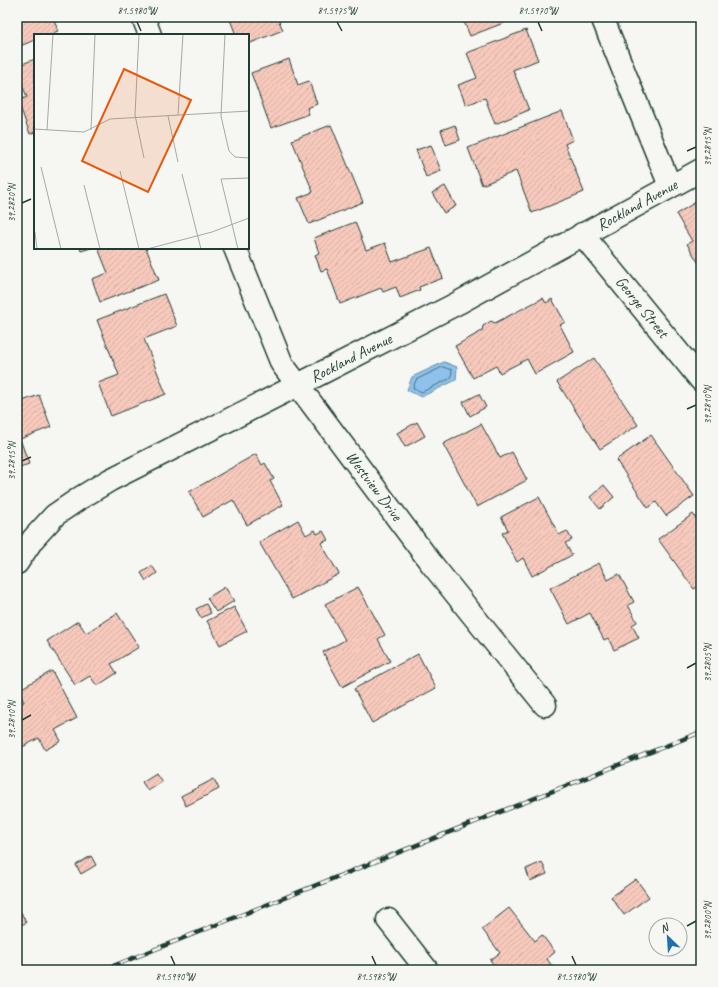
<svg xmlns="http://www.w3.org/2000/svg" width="718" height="987" viewBox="0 0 718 987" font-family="Caveat,sans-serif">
<defs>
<pattern id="building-hatch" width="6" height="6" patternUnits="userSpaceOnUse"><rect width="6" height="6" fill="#f8c9bd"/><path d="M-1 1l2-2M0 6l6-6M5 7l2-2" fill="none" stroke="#d4aea3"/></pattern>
</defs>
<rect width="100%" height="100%" fill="#f6f6f2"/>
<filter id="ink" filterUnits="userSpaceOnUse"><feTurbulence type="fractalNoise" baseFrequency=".025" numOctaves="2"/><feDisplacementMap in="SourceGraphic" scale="8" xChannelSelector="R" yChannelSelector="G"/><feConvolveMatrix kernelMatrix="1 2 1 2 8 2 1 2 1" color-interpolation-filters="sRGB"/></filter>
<g filter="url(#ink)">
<!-- water -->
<path fill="#8ec1eb" stroke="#628ca2" d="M444,362L457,367L456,380L421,397L407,390L412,377Z"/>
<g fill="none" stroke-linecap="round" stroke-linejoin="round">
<!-- shore -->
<path stroke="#4b727d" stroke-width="1" d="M443,367L452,370L451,378L422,392L413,388L416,380Z"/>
</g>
<!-- building -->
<g fill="url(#building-hatch)" stroke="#1f3d34">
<path d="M17,17H53L58,31L48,35H35V40L20,46L17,40Z"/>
<path d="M229,17H277L283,30L248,44V35H236Z"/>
<path d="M462,17H519L470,36Z"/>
<path d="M684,17H701L687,22Z"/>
<path d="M526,30L538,60L513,70L529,110L495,124L485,98L466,105L458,85L477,78L467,53Z"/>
<path d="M35,59V132L30,134L18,101L27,97L17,72V66Z"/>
<path d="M289,59L298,85L309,81L317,104L307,108L309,114L271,128L251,73Z"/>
<path d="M562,111L573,140L565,144L584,192L532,213L516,171L482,185L468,148Z"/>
<path d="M331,125L363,202L309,224L298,198L313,192L292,140Z"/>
<path d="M455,125L460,140L446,145L441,130Z"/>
<path d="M431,145L441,171L426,177L416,150Z"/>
<path d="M445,186L456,206L444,213L432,193Z"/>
<path d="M701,199V267L687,244L692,241L676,214Z"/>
<path d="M355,222L366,250L385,243L392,262L431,248L443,278L419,287L420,290L400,298L396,287L383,292L381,288L340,304L327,269L321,271L315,255L319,253L314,238Z"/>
<path d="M80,248H91L81,251Z"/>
<path d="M98,248H146L159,280L100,302L92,279L108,273Z"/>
<path d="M164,294L177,326L144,339L166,394L111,416L98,383L119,375L97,320Z"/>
<path d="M543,298L546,303L552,299L565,322L560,325L574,352L535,374L527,359L500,373L496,366L473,378L455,346L482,331L483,326L491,321L495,323Z"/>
<path d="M594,358L638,425L600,449L557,382Z"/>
<path d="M479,394L486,407L470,416L463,402Z"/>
<path d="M39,395L51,427L20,439L29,464L17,468V403Z"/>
<path d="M417,422L425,436L405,447L397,433Z"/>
<path d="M481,424L500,458L512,452L527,480L477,507L443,444Z"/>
<path d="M651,435L694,496L666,516L656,502L648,508L616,460Z"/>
<path d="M256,454L262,465L265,463L274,479L270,481L283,505L247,525L233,500L203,517L189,492Z"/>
<path d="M604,485L614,497L600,509L590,497Z"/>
<path d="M539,497L559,535L567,531L572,540L565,543L572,555L532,576L523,558L517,562L502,533L508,530L501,517Z"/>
<path d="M693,514L701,526V585L694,589L658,539Z"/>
<path d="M298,520L306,535L315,530L317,534L323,531L328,540L321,543L339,574L292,599L259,542Z"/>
<path d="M599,563L608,580L619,574L634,602L628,605L637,622L632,625L639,638L614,650L608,638L604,640L590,613L569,624L550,588Z"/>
<path d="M152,566L157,573L146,581L141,573Z"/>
<path d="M225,587L234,601L216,612L207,598Z"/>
<path d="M358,587L385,635L378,639L390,661L342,687L323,652L345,640L325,604Z"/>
<path d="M206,604L211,613L201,618L196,609Z"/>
<path d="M234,607L247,631L220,645L207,621Z"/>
<path d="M117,613L139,647L111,664L117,673L97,686L90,676L75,685L47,641L78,621L86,633Z"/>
<path d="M418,654L436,688L372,723L354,689Z"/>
<path d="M52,671L77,718L55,730L61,741L45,750L39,738L17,750V706L24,702L18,690Z"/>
<path d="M156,773L162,782L148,791L142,782Z"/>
<path d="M214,779L219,789L186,806L181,796Z"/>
<path d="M91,856L96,865L81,874L76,865Z"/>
<path d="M542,862L547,874L530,881L526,869Z"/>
<path d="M636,879L649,897L624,915L611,897Z"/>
<path d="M509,908L535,941L542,935L555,952L547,959L555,970H498L490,960L500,953L482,929Z"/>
<path d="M21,912L26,923L17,926V914Z"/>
</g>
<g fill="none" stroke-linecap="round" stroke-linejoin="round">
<!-- minor casing -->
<g stroke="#1f3d34" stroke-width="25">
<g id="minor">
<path d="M143,17L150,35"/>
<path d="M602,17L670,186"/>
<path d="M582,234L701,380"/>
<path d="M235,248L282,364L431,563L545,705"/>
<path d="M17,563L33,539L55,515L80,498L110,480L298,385L458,303L701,170"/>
<path d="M388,920L427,970"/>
</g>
</g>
<!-- minor -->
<use href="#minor" stroke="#f6f6f2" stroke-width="22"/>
<!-- rail casing -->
<g stroke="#1f3d34" stroke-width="4.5">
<path id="rail" d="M103,970L701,732"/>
</g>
<!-- rail -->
<use href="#rail" stroke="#f6f6f2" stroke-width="3" stroke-dasharray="9" stroke-linecap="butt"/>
</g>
</g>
<!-- ticks -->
<path fill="none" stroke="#1f3d34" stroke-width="1.5" d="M137,22L141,31M337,22L342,31M538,22L542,31M687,151L696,147M22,203L31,199M687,409L696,405M22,461L31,457M687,668L696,663M22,720L31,715M687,926L696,921M171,956L175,965M372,956L376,965M572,956L576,965"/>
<g text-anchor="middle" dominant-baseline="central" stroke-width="4" stroke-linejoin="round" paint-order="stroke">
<!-- street labels -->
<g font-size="16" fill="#1f3d34" stroke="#f6f6f2">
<text transform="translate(637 205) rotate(-29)">Rockland Avenue</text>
<text transform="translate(642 307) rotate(51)">George Street</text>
<text transform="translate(351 358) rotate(-27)">Rockland Avenue</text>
<text transform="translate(374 486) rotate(53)">Westview Drive</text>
</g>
</g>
<!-- overview -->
<g transform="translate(34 34)">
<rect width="215" height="215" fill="#f6f6f2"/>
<path fill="none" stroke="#a0aca6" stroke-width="1" d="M105,0L101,81L110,124M191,0L187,82L195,117L201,123L215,124M144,81L149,0M134,82L144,128M0,95L50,98L76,85L215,77M13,96L19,0M57,96L61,0M7,133L27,215M86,137L105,215M148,140L167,215M50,151L66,215M1,198L3,215M113,215L178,198L215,184M204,215L187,145L215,144"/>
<path fill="#e8590c" fill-opacity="0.15" stroke="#e8590c" stroke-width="2" d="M90,35L157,66L114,158L48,127Z"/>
<rect width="215" height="215" fill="none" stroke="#1f3d34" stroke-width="2"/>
</g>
<!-- margin -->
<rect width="718" height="987" fill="none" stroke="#f6f6f2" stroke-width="44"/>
<!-- north arrow -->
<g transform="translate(668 937) rotate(335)"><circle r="19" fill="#f6f6f2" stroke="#a0aca6"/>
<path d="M0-3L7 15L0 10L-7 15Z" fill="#1f6fb2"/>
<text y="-6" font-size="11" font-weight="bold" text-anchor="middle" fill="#1f3d34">N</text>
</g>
<rect x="22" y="22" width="674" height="943" fill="none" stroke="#1f3d34" stroke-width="1.5"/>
<g font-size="10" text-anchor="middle" fill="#1f3d34">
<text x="137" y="14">81.5980°W</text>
<text x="337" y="14">81.5975°W</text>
<text x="538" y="14">81.5970°W</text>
<text transform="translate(707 147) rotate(-90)" y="4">39.2815°N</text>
<text transform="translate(11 203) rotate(-90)" y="4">39.2820°N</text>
<text transform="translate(707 405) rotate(-90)" y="4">39.2810°N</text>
<text transform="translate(11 461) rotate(-90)" y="4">39.2815°N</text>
<text transform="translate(707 663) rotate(-90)" y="4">39.2805°N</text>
<text transform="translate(11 720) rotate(-90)" y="4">39.2810°N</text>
<text transform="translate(707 921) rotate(-90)" y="4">39.2800°N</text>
<text x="175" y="980">81.5990°W</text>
<text x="376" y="980">81.5985°W</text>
<text x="576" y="980">81.5980°W</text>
</g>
</svg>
